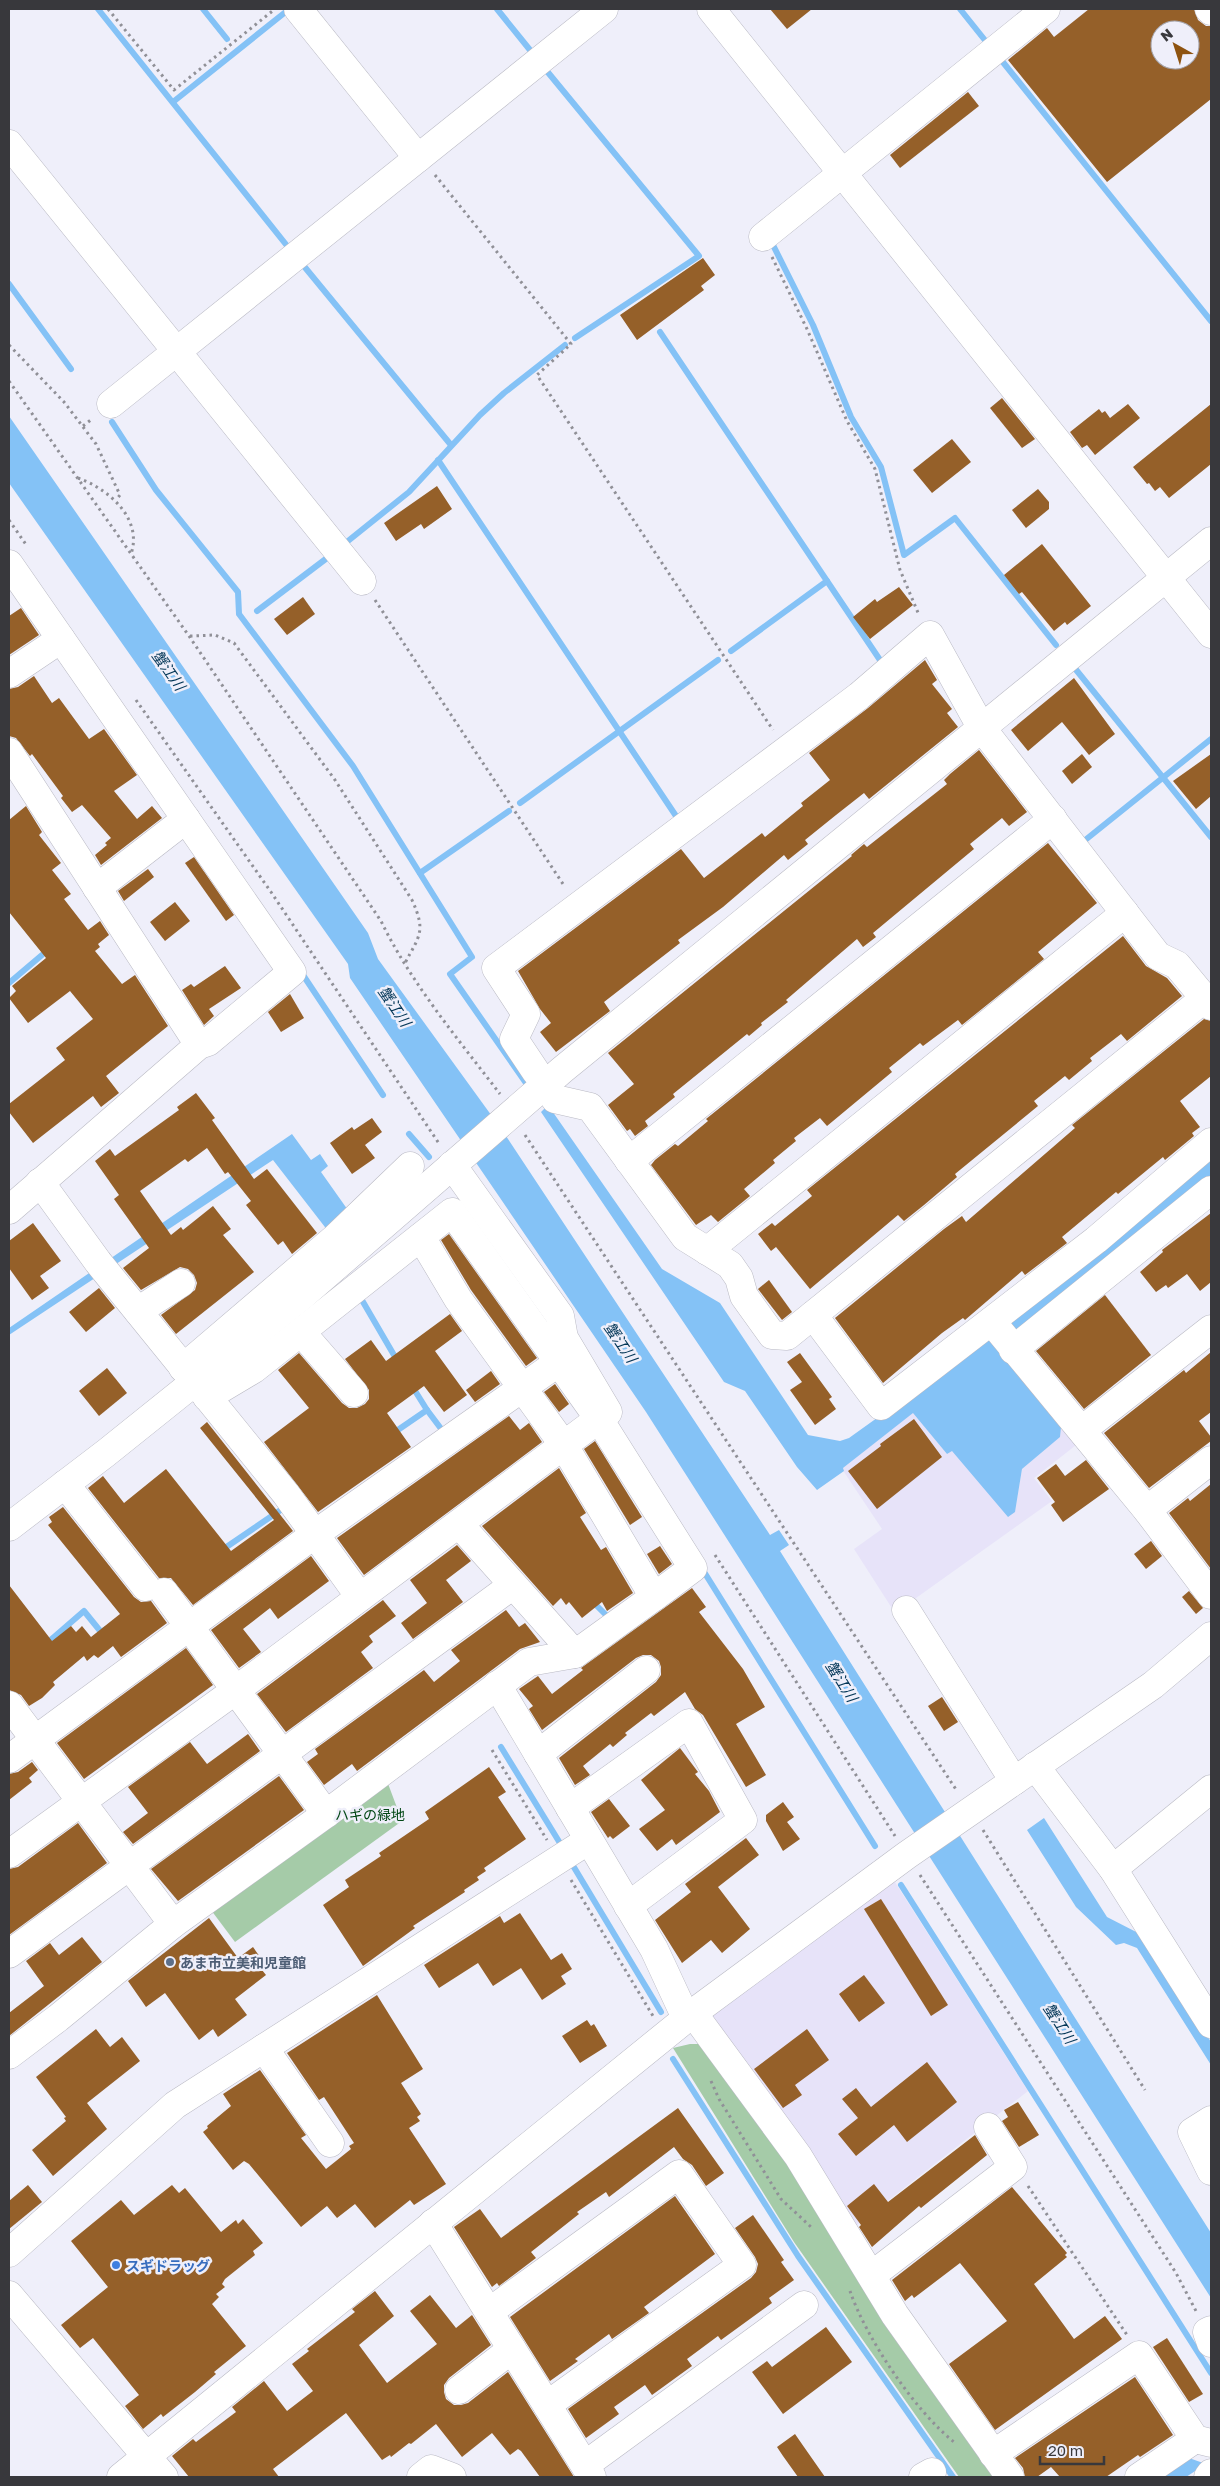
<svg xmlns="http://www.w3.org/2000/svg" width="1220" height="2486" viewBox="0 0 1220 2486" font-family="'Golos Text','Noto Sans JP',sans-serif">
<rect width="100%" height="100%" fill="#efeffa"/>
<!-- industrial -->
<g fill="#e7e3f9">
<path d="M913,1412L947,1454L951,1450L1015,1511L1022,1469L1059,1437L1062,1417L1080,1442L1034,1478L1052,1501L895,1613L854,1549L882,1529L842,1469Z"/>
<path d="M893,1879L1028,2091L852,2229L711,2025V2014Z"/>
</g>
<!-- green -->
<g fill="#a5cba8">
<path d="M384,1773L402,1821L235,1942L208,1906Z"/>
<path d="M690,2044H707L998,2477H959L794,2242L673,2048Z"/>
</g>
<!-- water -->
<g fill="#84c2f6">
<path d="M9,416L368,933L378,959L502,1130L770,1535L779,1530L789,1545L780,1551L1211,2233V2298L646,1412L350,978L348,964L9,483Z"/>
<path d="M548,1105L662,1269L720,1303L808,1435L840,1441L849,1438L909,1395L1211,1152V1179L1003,1348L1062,1417L1060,1437L1022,1469L1015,1512L1008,1517L952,1451L947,1454L913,1413L843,1468L844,1471L817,1490L797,1467L745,1391L724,1382L541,1112Z"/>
<path d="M292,1134L311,1160L320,1154L328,1166L321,1172L350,1213L328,1231L273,1160L9,1335V1328Z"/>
<path d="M1044,1818L1107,1917L1144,1936L1211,2042V2065L1137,1948L1124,1943L1116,1945L1076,1907L1027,1830Z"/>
<path d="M1189,2458L1206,2464L1186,2477H1161Z"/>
</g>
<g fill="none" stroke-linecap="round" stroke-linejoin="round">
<!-- stream -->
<g stroke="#84c2f6" stroke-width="6">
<path d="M98,9L288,247"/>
<path d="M203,9L227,39"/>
<path d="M497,9L530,50"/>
<path d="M960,9L988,44L986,45"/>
<path d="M998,56L1211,321"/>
<path d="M546,70L699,256L575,338"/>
<path d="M173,102L288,10"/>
<path d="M771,241L813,325L851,417L881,467L904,555L955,518L1056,645"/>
<path d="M303,265L451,445"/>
<path d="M9,284L71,369"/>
<path d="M660,332L827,581L731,651"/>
<path d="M112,422L156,490L238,592L239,614L353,766L472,957L450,974L526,1083"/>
<path d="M438,460L676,816"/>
<path d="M343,545L409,492L480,415L504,393L565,345"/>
<path d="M827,581L882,663"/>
<path d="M257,611L331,555"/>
<path d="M1073,666L1211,837"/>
<path d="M520,803L718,660"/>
<path d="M1084,841L1211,739"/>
<path d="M420,873L509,811"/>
<path d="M301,972L383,1095"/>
<path d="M9,983L42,955"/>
<path d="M409,1134L429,1157"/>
<path d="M359,1295L398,1362"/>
<path d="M412,1386L427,1410L442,1430"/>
<path d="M392,1434L427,1410"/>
<path d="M222,1550L285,1507"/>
<path d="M701,1567L875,1846"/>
<path d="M592,1601L608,1617"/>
<path d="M46,1644L84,1611L101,1632L106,1629"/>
<path d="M501,1747L563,1848"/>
<path d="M569,1859L661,2012"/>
<path d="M901,1885L1211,2373"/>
<path d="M673,2059L798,2256L953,2477"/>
</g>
</g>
<!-- building -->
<g fill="#956029" fill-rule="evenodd">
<path d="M770,9H812L787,29Z"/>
<path d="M1089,9H1194L1198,20L1206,26H1211V99L1107,182L1008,60L1047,28L1054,37ZM1160,30H1190V60H1160Z"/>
<path d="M968,92L979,106L900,168L890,155Z"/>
<path d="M703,258L715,275L701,286L704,290L637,340L620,315Z"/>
<path d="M1002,398L1035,439L1022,448L990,408Z"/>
<path d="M1128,404L1140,418L1095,455L1087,445L1082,448L1070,432L1099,409L1102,413L1105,411L1110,418Z"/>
<path d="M1211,404V464L1169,498L1160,487L1155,491L1149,483L1147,484L1133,467Z"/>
<path d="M952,439L971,462L932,493L913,470Z"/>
<path d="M437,486L452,509L424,529L421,524L396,541L384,523Z"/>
<path d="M1038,489L1049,502V509L1026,528L1012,510Z"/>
<path d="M1042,544L1091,606L1067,625L1065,622L1054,631L1022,592L1019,594L1004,575Z"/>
<path d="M899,587L913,605L870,639L853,617L875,599L877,602Z"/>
<path d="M303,597L315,614L287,635L274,619Z"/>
<path d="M21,608L39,635L9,655V616Z"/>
<path d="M925,660L937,680L932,684L952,709L947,713L958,727L869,799L864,793L836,815L805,840L808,844L788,860L784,855L723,907L678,940L680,943L604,1002L610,1011L556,1052L540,1032L551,1023L540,1009L518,971L681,849L704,878L762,833L765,837L803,806L801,803L830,780L809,753L868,708Z"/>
<path d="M34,676L52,703L59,698L89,739L104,729L137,775L114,791L137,819L152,806L162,818L101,865L95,855L107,845L105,843L111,838L82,805L72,812L61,798L63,796L32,754L30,756L16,738L9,736V689L18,687Z"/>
<path d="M1074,678L1115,734L1089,755L1062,722L1028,751L1011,730Z"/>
<path d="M979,750L1027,812L1009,826L1002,818L970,844L974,849L873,933L876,937L863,947L857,939L786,1000L788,1002L761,1023L762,1025L749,1036L747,1034L673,1094L675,1097L645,1121L648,1126L635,1136L630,1129L627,1131L608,1105L634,1084L608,1053L852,856L851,855L864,844L867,847L942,788L947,784L944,780L950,774Z"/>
<path d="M1082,754L1092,767L1072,784L1062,771Z"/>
<path d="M1211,754V796L1196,809L1173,781Z"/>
<path d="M26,806L42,832L39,835L61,863L52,870L71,894L64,899L88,930L100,921L109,935L98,944L100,947L95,951L122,984L135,975L168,1026L106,1076L119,1093L101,1107L93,1096L33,1143L9,1112V1104L65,1060L56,1048L93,1019L70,991L28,1023L9,998L16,991L12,986L46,958L9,912V820Z"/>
<path d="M1048,843L1097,903L1038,952L1044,959L962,1025L958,1020L923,1046L920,1043L889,1068L892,1072L827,1126L820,1118L794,1138L796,1141L773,1160L775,1163L744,1189L750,1196L718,1222L711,1215L696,1225L651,1165L655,1160L675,1144L678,1146L708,1121L706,1119Z"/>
<path d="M194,857L234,915L226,921L185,863Z"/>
<path d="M148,869L154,877L124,901L118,891Z"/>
<path d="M175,902L190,921L165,941L150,922Z"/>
<path d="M1123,936L1146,966L1167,978L1182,996L1127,1041L1121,1034L1090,1058L1092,1061L1069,1080L1065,1076L1034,1101L1038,1106L955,1174L957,1177L924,1205L904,1221L898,1215L810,1289L776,1247L771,1251L758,1234L772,1223L775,1226L812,1196L807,1190Z"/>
<path d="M225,966L241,988L209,1009L214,1016L204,1025L182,990L191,984L194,987Z"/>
<path d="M290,994L304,1018L281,1032L268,1012Z"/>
<path d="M1204,1019L1211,1021V1076L1180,1101L1200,1127L1192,1133L1194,1136L1165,1160L1163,1157L1118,1194L1116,1192L1062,1237L1067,1243L1025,1275L1022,1271L965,1320L963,1318L942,1333L883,1383L835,1318L944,1229L962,1216L966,1222L1075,1128L1072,1125Z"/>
<path d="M196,1093L215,1118L212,1120L254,1179L267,1169L317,1233L292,1254L283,1241L278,1245L246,1205L251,1201L228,1172L225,1174L207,1148L188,1162L185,1159L140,1191L171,1235L181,1227L183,1230L213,1206L231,1229L223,1235L254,1272L176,1334L161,1315L195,1290L197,1283L194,1275L188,1269L180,1267L141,1290L123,1268L149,1248L114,1199L119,1195L95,1161L110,1149L115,1156L179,1110L177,1107Z"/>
<path d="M372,1118L382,1132L365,1145L375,1158L352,1174L330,1143L352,1127L354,1130Z"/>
<path d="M1211,1213V1282L1200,1291L1187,1274L1168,1288L1166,1285L1156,1292L1140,1272L1163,1252L1162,1250Z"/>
<path d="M33,1223L61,1261L40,1276L49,1288L32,1300L9,1268V1241Z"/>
<path d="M449,1234L537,1358L526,1366L471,1290L441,1240Z"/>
<path d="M769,1280L792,1312L782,1320L758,1289Z"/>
<path d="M99,1288L115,1308L86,1332L69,1312Z"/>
<path d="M1105,1295L1151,1355L1084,1409L1036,1351Z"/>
<path d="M450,1314L462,1331L435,1351L467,1395L444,1412L424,1386L387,1413L411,1447L318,1512L264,1442L309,1408L278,1370L299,1353L342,1403L349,1408H357L365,1404L369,1399V1390L345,1359L371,1340L386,1361Z"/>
<path d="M1211,1352V1412L1199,1421L1211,1437V1441L1149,1488L1104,1433L1184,1370L1186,1373Z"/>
<path d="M800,1353L832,1397L829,1399L836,1409L815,1425L790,1390L802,1382L787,1362Z"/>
<path d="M107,1368L127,1393L99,1416L79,1391Z"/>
<path d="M491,1371L500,1384L475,1402L466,1390Z"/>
<path d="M555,1384L569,1404L559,1412L544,1392Z"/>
<path d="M509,1416L520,1430L529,1423L542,1442L364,1575L337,1538Z"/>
<path d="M914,1419L942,1457L877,1509L848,1471L881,1446L880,1444Z"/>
<path d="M207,1422L293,1531L193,1605L171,1578H159L88,1488L103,1476L124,1503L166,1469L231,1551L274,1520L200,1428Z"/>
<path d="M595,1441L642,1517L630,1525L584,1449Z"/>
<path d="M1086,1460L1109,1489L1063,1522L1051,1505L1055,1502L1037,1478L1056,1464L1065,1476Z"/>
<path d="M559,1468L586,1513L580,1517L601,1550L606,1547L633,1593L607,1611L602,1602L582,1618L569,1602L566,1605L561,1598L553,1606L482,1526Z"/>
<path d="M1211,1484V1569L1169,1513L1188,1498L1190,1501Z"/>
<path d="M63,1507L134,1597L141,1602L151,1601L167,1623L121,1657L113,1646L98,1658L94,1655L87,1661L84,1656L53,1682L55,1685L42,1698L29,1706L21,1695L9,1690V1585L52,1641L71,1626L76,1632L82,1626L91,1637L120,1614L48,1525L52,1522L49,1517Z"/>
<path d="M1151,1541L1162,1556L1146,1569L1134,1554Z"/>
<path d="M457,1545L471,1561L446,1580L463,1602L413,1639L401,1623L427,1603L410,1580Z"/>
<path d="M660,1546L672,1564L659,1574L647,1554Z"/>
<path d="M311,1556L329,1581L278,1619L270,1608L243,1629L261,1652L239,1668L211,1630Z"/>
<path d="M692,1588L706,1607L699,1612L743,1669L765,1707L736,1724L766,1775L746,1787L703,1715L695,1709L685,1692L654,1716L651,1713L625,1733L627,1735L613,1747L610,1744L583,1766L590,1775L575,1785L559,1758L656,1682L661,1675V1667L659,1661L651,1655H643L636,1658L542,1730L529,1709L533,1706L519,1689L538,1676L552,1694L583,1670L581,1668Z"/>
<path d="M1189,1591L1203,1608L1196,1614L1182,1597Z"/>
<path d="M383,1600L396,1616L369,1636L373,1642L361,1652L373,1668L286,1732L257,1694Z"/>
<path d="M506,1610L519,1627L525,1623L540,1642L520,1649L357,1771L352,1764L324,1785L307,1762L318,1754L315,1749L424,1670L434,1682L460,1661L451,1650Z"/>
<path d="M186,1648L213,1685L84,1779L57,1743Z"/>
<path d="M942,1697L958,1722L944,1731L928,1706Z"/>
<path d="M248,1734L260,1751L133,1844L123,1832L148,1813L128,1787L190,1742L207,1764Z"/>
<path d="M680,1748L698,1772L695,1774L709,1791L720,1812L676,1845L672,1839L657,1851L639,1829L665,1810L641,1780Z"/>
<path d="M32,1762L38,1770L29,1778L32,1782L9,1800V1774L18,1772Z"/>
<path d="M489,1767L506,1792L498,1797L526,1839L484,1868L486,1871L477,1877L479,1880L464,1890L465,1892L413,1926L415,1928L363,1966L323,1905L349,1887L345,1880L381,1856L379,1853L429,1819L425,1812Z"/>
<path d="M279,1776L304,1810L178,1901L151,1869Z"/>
<path d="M609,1799L630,1826L613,1839L610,1836L608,1838L591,1812Z"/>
<path d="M783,1802L794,1817L787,1822L800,1839L783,1851L766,1821V1815Z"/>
<path d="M78,1823L107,1863L9,1935V1869L18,1867Z"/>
<path d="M746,1838L759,1855L718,1887L750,1929L722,1953L711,1940L682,1963L655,1920L691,1892L685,1884Z"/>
<path d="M881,1899L948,2005L931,2016L864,1909Z"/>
<path d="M520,1913L551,1960L562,1953L572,1969L561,1976L566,1984L542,2000L521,1968L493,1986L478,1963L439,1988L424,1965L500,1916L504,1923Z"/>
<path d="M209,1918L238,1958L253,1947L267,1967L262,1970L266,1975L235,1999L247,2015L218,2037L213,2029L199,2040L165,1993L146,2007L128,1981Z"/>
<path d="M82,1937L102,1962L9,2036V2013L44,1986L26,1961L50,1943L59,1955Z"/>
<path d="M864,1975L885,2003L859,2022L839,1994Z"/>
<path d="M377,1995L423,2069L401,2083L421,2114L417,2117L420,2121L409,2128L446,2184L414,2205L410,2200L375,2228L355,2204L337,2218L327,2206L301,2227L249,2164L244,2161L233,2170L203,2132L208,2128L207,2126L231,2106L223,2094L260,2070L306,2135L301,2138L326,2169L351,2149L349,2146L354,2143L324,2097L319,2100L287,2053Z"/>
<path d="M587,2020L591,2026L594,2024L607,2046L580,2063L562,2036Z"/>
<path d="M96,2029L110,2047L122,2037L140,2061L87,2103L107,2129L53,2176L32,2150L66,2121L64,2118L66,2117L36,2077Z"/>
<path d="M807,2029L829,2060L795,2085L802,2095L783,2108L754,2069Z"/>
<path d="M927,2062L957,2102L907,2142L894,2125L856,2156L838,2134L858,2118L842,2099L856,2088L871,2107Z"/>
<path d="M1018,2102L1039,2135L1019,2147L1002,2121L1008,2117L1004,2110Z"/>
<path d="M678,2108L724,2173L706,2186L692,2165L683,2159L674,2147L609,2197L606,2192L577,2212L579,2214L531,2252L536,2258L499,2286L497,2283L492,2287L454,2227L480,2209L501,2238Z"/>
<path d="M975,2135L987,2155L921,2208L919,2206L872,2247L859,2227L861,2225L847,2206L874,2184L888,2202Z"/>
<path d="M28,2185L42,2202L9,2229V2201Z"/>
<path d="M172,2185L179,2193L185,2188L221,2232L236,2220L238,2224L243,2219L263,2243L253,2251L255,2255L225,2279L222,2284L225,2287L216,2294L219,2297L212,2304L246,2346L214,2372L216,2374L195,2392L163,2417L161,2414L143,2429L125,2406L139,2395L93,2338L80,2348L61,2325L108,2287L71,2241L121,2200L134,2215Z"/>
<path d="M1012,2187L1067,2253L1065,2255L1067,2257L1034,2284L1074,2339L1105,2316L1122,2339L995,2430L949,2364L1007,2321L960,2263L914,2298L912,2295L905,2301L892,2280Z"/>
<path d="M675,2196L715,2254L644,2307L649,2313L612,2339L609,2334L575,2359L578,2361L550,2381L510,2317Z"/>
<path d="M753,2215L784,2260L781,2262L794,2280L769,2298L772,2303L721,2340L718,2336L687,2359L692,2366L652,2395L645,2385L614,2407L619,2414L586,2438L568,2409L751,2278L756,2272L758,2264L755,2257L735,2228Z"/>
<path d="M375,2291L394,2316L359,2345L387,2383L437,2344L410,2311L430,2295L456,2328L472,2315L491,2345L449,2378L444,2385V2392L446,2399L454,2405H461L468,2403L508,2372L574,2477H540L521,2451L518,2449L510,2455L492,2433L462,2457L436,2424L411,2444L409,2443L391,2457L390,2455L382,2460L346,2413L273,2469L279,2477H189L172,2456L193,2439L196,2442L236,2412L232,2407L264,2381L287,2411L313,2391L292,2364L309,2351L307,2349L355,2312L352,2309Z"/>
<path d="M826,2327L852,2362L783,2414L752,2372L767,2361L772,2367Z"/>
<path d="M1167,2338L1203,2394L1189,2402L1153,2347Z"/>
<path d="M1135,2377L1173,2435L1140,2457L1138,2455L1106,2477H1060L1051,2467L1037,2477H1025L1023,2468L1015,2458Z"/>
<path d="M795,2434L804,2447L825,2477H798L783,2456L777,2447Z"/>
</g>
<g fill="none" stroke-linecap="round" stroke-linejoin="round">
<!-- minor casing -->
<g stroke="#babac4" stroke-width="29">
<g id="minor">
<path d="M298,9L418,158"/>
<path d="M711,9L1211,634"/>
<path d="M1209,9L1211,11"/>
<path d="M9,144L362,581"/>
<path d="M763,237L1046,9"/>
<path d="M111,404L604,9"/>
<path d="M9,564L292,972L208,1042L199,1045L9,1210"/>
<path d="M9,674L61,639"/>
<path d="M9,752L199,1045"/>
<path d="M97,888L186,819"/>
<path d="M536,1072L514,1039L526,1014L496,968L859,696L930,635L981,727L1158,956L1177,965L1211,1006"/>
<path d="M555,1099L590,1107L685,1237L730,1265L739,1278L744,1296L772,1335L787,1336L1205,998"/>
<path d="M629,1161L1053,819"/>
<path d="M40,1182L98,1262L286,1494L360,1597"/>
<path d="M421,1237L458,1299L563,1444L654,1597L575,1654"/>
<path d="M707,1251L1125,913"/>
<path d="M138,1311L181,1283"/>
<path d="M813,1315L881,1406L1096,1240L1211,1142"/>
<path d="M992,1322L1147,1510L1211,1595"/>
<path d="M301,1332L354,1393"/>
<path d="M1013,1350L1211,1190"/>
<path d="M183,1368L334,1239L410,1166"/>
<path d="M207,1397L254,1369L452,1212L599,1419L693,1568L654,1597"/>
<path d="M1082,1430L1211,1329"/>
<path d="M65,1484L146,1587"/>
<path d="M1147,1510L1211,1460"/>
<path d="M9,1527L106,1453L303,1295L562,1070L1211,541"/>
<path d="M164,1592L326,1814"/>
<path d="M906,1610L1014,1781"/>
<path d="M497,1685L654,1949L686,2018"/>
<path d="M9,1705L173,1924"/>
<path d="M538,1754L646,1670"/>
<path d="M9,1759L315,1534L559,1362"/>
<path d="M1035,1766L1113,1869L1211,2024"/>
<path d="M570,1808L689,1723L743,1820L628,1906"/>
<path d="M9,1854L236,1690L608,1412L564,1338L560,1316L452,1165"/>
<path d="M1113,1869L1211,1789"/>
<path d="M9,1954L513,1585"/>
<path d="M693,2013L798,2156L895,2315L1010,2477"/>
<path d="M264,2048L330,2143"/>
<path d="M9,2055L58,2018L173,1924L326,1814L529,1662L575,1654L459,1524"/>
<path d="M1211,2120L1192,2132L1211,2171"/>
<path d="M433,2223L592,2477"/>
<path d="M9,2253L175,2105L589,1840"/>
<path d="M872,2275L1013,2167L988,2127"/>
<path d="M9,2295L164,2477"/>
<path d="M489,2312L679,2174L742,2265L547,2405"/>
<path d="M1211,2330L1207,2332L1211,2343"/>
<path d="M459,2390L512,2349"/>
<path d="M993,2454L1139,2355L1195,2439L1211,2443"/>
<path d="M585,2465L804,2305"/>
<path d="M121,2477L693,2013L907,1855L1153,1685L1211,1636"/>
<path d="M421,2477L431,2469L452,2477"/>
<path d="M923,2477L932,2472"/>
<path d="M1139,2477L1195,2439"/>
<path d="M1208,2477L1211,2473"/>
</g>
</g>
<!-- path -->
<g stroke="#909097" stroke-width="3" stroke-dasharray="2.5 4" stroke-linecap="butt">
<path d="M108,9L174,90L275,9"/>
<path d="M435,175L571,344L537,375L773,730"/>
<path d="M772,257L807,329L847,421L875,469L900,570L919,615"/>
<path d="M9,345L64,402L96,444L120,495L116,500"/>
<path d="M9,381L189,636L381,921C411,983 458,1039 500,1094"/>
<path d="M83,426L92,419"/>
<path d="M78,478C109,489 143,519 131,554"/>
<path d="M9,520L27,546"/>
<path d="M375,600L565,887"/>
<path d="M190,636L215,635L234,643L335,780L412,900C426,931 420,935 405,963"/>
<path d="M136,700L271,892L440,1145"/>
<path d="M525,1135L957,1791"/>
<path d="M715,1555L895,1836"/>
<path d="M492,1750L547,1840"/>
<path d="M983,1830L1145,2090"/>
<path d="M920,1875L1176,2273L1196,2311"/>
<path d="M571,1880L653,2016"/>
<path d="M711,2081L719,2099L781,2199L811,2227"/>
<path d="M1028,2186L1127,2335"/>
<path d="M850,2291C866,2338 915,2411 954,2442"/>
</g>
<!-- minor -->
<use href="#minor" stroke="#fff" stroke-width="28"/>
</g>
<!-- markers -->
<circle fill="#5c6f8a" stroke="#efeffa" stroke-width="2" cx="170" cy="1962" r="5"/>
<circle fill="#3f7fe0" stroke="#efeffa" stroke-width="2" cx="116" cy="2265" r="5"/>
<g text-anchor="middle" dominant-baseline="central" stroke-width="5" stroke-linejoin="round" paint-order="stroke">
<!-- park labels -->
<g font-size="14" fill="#024715" stroke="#efeffa">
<text x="370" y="1814">ハギの緑地</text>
</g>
<!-- service labels -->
<g font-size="14" font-weight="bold" fill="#4e5e75" stroke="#efeffa" text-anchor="start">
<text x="180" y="1962">あま市立美和児童館</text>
</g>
<!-- shop labels -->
<g font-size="14" font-weight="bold" fill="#366cbe" stroke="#efeffa" text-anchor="start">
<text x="126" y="2265">スギドラッグ</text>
</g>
<!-- water labels -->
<g font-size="15" font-style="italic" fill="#033657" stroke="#efeffa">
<text transform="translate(169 670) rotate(55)">蟹江川</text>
<text transform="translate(395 1006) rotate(56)">蟹江川</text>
<text transform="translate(621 1342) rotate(56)">蟹江川</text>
<text transform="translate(842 1681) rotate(58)">蟹江川</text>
<text transform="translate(1060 2023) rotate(57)">蟹江川</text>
</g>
</g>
<!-- border -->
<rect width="1220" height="2486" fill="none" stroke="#38383c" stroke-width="20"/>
<!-- north arrow -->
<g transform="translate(1175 45) rotate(321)"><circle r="24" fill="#efeffa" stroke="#a6a6ae"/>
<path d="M0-4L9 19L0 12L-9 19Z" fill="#8e5310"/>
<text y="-8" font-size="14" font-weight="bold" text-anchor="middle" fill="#38383c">N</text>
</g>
<!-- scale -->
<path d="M1040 2456v8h64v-8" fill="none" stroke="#38383c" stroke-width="2.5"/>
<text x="1048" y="2456" font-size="15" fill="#38383c" stroke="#efeffa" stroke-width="4" paint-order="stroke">20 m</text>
</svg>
